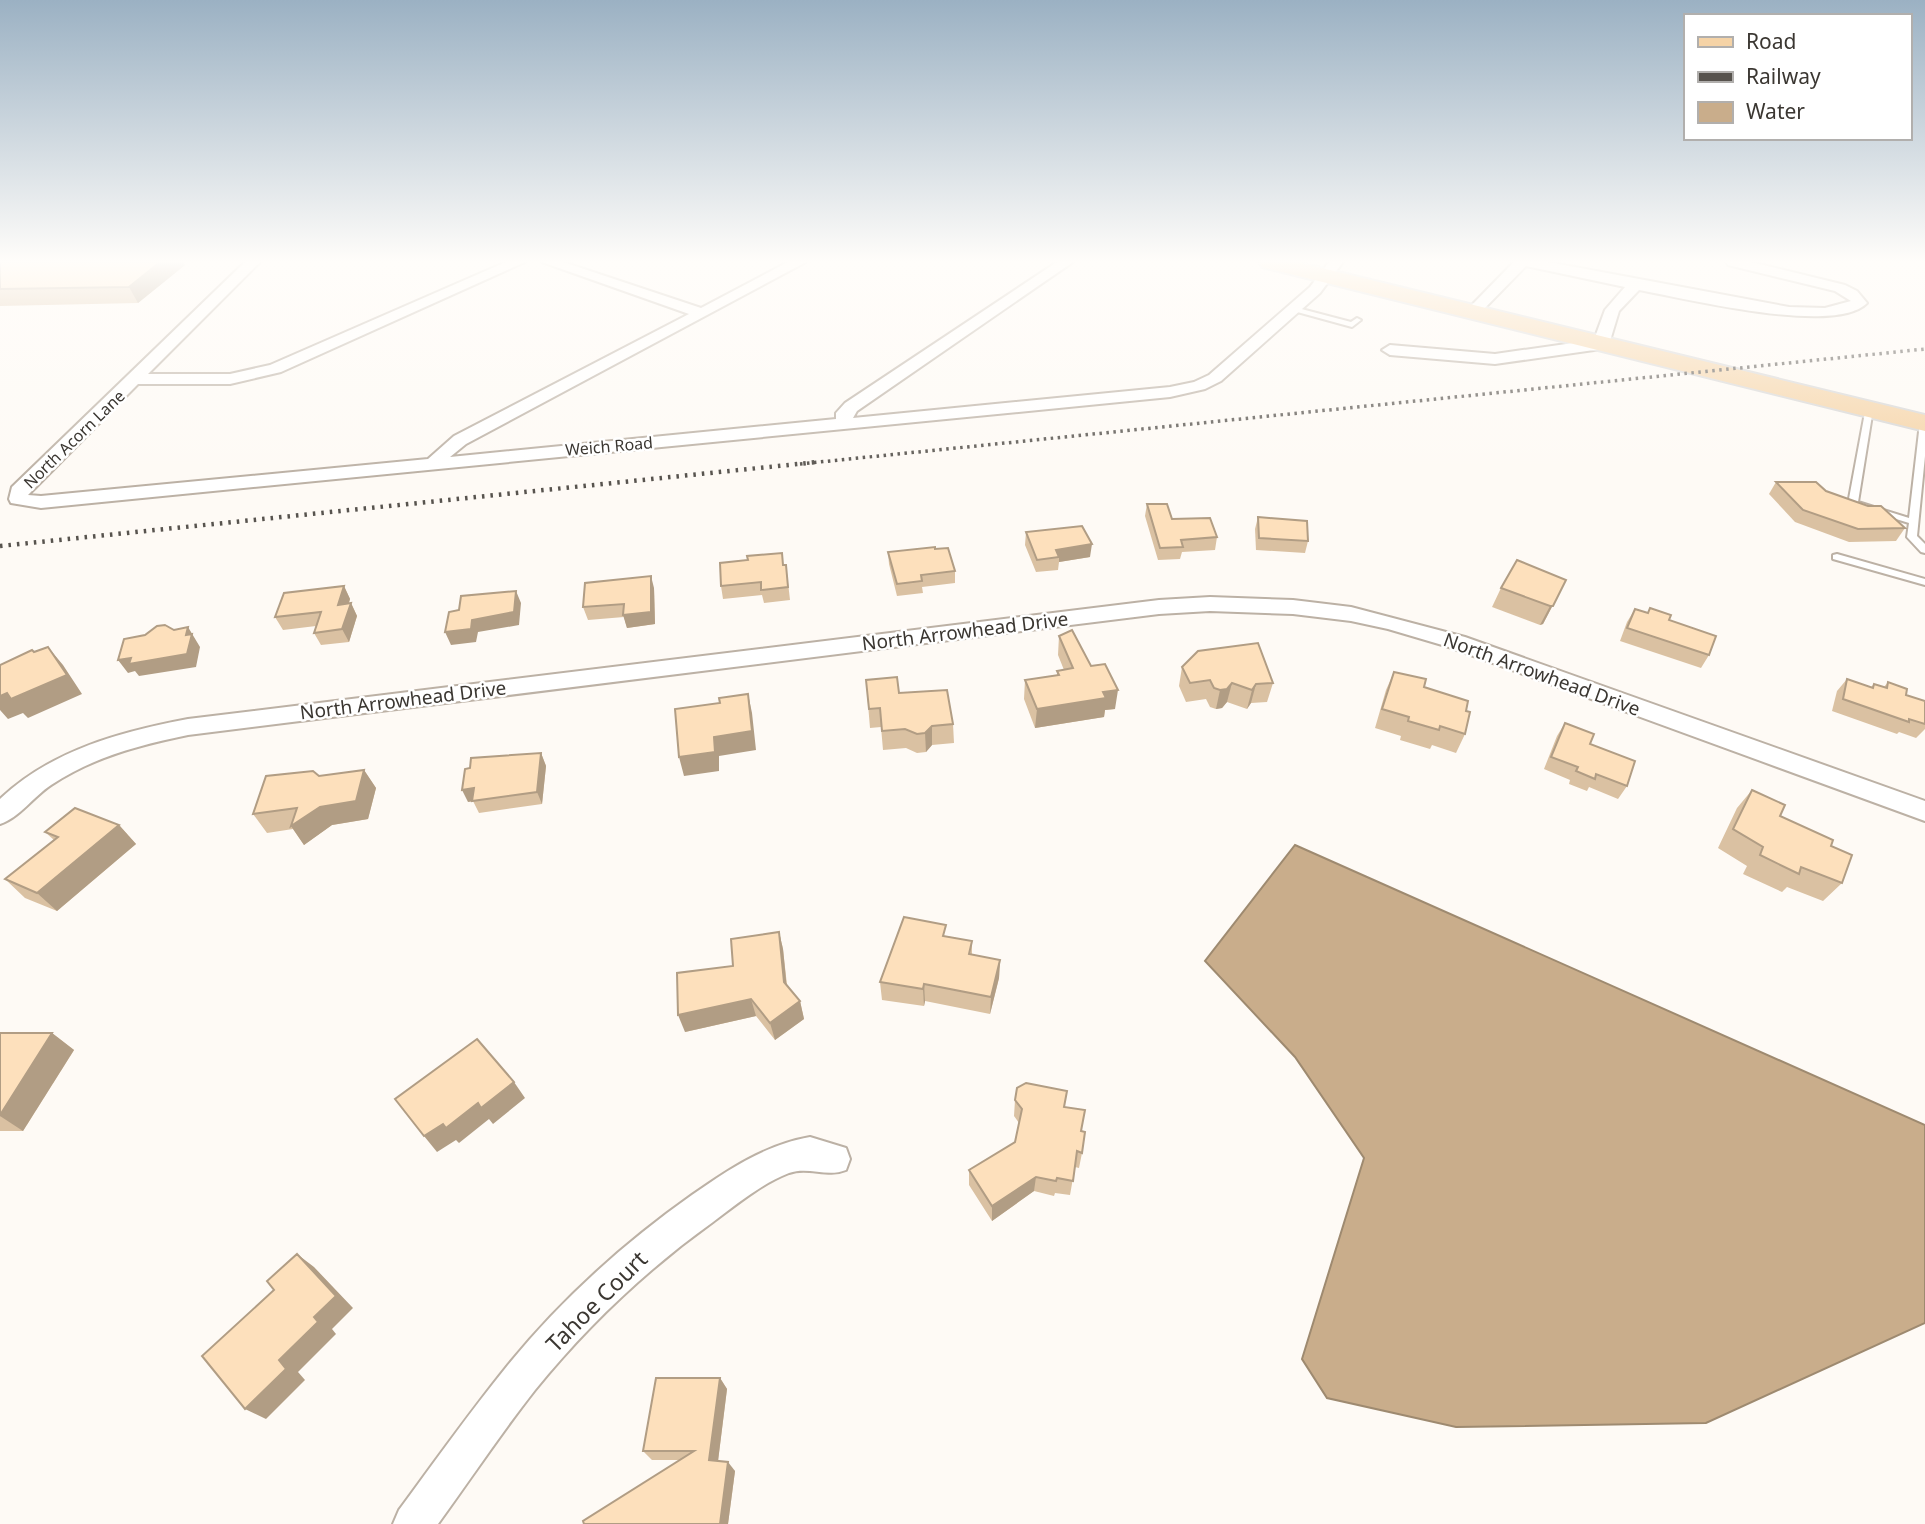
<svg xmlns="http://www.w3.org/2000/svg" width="1925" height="1524" viewBox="0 0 1925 1524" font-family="'Noto Sans',sans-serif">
<rect width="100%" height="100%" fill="#fefaf5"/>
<!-- water -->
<path fill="#c9ad8b" stroke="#9e8a70" stroke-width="2" d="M1295,845L1925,1125V1323L1706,1423L1456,1427L1327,1398L1302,1359L1364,1158L1295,1057L1205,961Z"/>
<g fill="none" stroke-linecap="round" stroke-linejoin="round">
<!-- service casing -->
<g stroke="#bcb1a5" stroke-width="4">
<g id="service">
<path d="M1290,306L1351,322L1357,318L1361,320L1352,327L1290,310Z"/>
<path d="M1866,407L1873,409L1858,502L1909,518L1920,423L1925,421V456L1917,536L1925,544V553L1921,552L1907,537L1909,523L1848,504Z"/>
<path d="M1837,554L1925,579V585L1833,559V555Z"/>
</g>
</g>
<!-- minor casing -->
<g stroke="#bcb1a5" stroke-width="4">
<g id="minor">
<path d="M245,262H260L148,374H230L270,365L506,262H525L281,372L230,384H138L28,495L41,496L428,459L454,436L689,314L542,262H563L701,308L788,262H806L466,444L450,457L836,419V413L845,403L1057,262H1073L857,411L853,418L1170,387L1194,382L1209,375L1310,287L1329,262H1343L1320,293L1221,381L1205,389L1170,397L41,508L11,503L9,499L12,487Z"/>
<path d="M1514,262H1548L1789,307L1825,308L1851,301L1835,291L1728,265L1726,262H1751L1845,285L1857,291L1867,303C1835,336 1684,298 1639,290L1619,311L1609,344L1601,349L1495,364L1390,355L1382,350L1390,345L1495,354L1594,340L1605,310L1625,287L1526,266L1478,315H1468L1466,312L1468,309Z"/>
<path d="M1210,597L1293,600L1351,607L1465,637L1925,801V821L1449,647L1388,629L1351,621L1293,614L1210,611L1159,614L188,735C140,745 93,757 51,785C34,796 19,818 0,824V799C52,750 120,732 188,719L1159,600Z"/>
<path d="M810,1137L846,1148L850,1159L846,1170C827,1178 809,1166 789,1173C761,1184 737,1204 713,1222C646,1270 587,1326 535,1390C501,1433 470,1480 438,1524H393L399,1510C435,1461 470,1412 508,1365C561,1300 624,1243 692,1195C729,1169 765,1145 810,1137Z"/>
</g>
</g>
<!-- primary casing -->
<g stroke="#d8d7d6" stroke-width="4">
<path id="primary" d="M1259,262H1297L1925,415V431L1262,267Z"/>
</g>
<!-- service -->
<use href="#service" fill="#fff" fill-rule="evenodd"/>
<!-- minor -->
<use href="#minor" fill="#fff" fill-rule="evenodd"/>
<!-- primary -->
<use href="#primary" fill="#f5d3a6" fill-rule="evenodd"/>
<!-- rail-far1 -->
<path stroke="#57534e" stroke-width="3.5" stroke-dasharray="2.5 4.5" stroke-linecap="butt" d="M800,464L1925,349"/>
<!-- rail -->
<path stroke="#57534e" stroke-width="4.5" stroke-dasharray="2.5 6" stroke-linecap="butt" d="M0,546L817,462"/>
</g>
<!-- wall -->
<g fill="#dac1a2">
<path d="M0,262L185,265L138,303L0,306Z"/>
<path d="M1776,482L1826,491L1905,528L1896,541L1849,542L1795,522L1769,494Z"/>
<path d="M1147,504L1172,519L1217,537L1215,550L1182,552L1180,559L1158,560L1145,516Z"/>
<path d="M1258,517L1308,541L1305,553L1256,550L1255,529Z"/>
<path d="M1026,532L1090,557L1059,562L1058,570L1036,572L1025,545Z"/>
<path d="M935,549L955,571V583L922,587L923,593L897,596L889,564L888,552Z"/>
<path d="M782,553L783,565H786L790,600L764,603L762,595L723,599L721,586L748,560Z"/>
<path d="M1566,580L1543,624L1540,625L1492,607L1501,588Z"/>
<path d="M344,586L350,599L349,604L351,603L357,616L349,642L321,645L314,633L316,626L283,630L275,617Z"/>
<path d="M654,588L655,624L627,628L624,617L588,620L583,607Z"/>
<path d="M1650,608L1669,620L1709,655L1701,668L1620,641L1627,622L1635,609L1647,613Z"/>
<path d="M1059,636L1115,709L1105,710L1104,717L1035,728L1024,699L1025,680L1057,675V671L1064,670L1058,655Z"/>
<path d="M1182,667L1273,683L1267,702L1251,703L1247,709L1227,702L1222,708L1216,709L1210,707L1206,699L1186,702L1179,686Z"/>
<path d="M1394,672L1424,687L1465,734L1456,753L1432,745L1430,749L1400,740L1401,736L1375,728L1386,690Z"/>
<path d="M1847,679L1871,687L1874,684L1884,687L1888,682L1906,695L1925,701V729L1916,738L1899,732L1897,734L1832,711L1837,691Z"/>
<path d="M866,680L899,693L953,724L954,743L932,745L926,752L917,753L906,748L883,750L881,727L870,728Z"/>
<path d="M1565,723L1590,744L1627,786L1618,799L1589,787L1587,791L1569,784L1570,780L1544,769L1557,736Z"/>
<path d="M541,753L546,766L542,804L479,813L473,801L468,802Z"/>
<path d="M364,770L376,788L368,819L332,825L304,845L293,829L267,833L253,814L319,776Z"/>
<path d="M1752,790L1780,816L1831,846L1842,883L1823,901L1787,887L1782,892L1743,874L1747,866L1718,848L1737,808Z"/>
<path d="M119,825L136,844L57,911L25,898L5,879L54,840L45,832Z"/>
<path d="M779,932L783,949L787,985L800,1001L804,1019L775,1040L756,1016L685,1032L733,966Z"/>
<path d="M946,936L972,941V955L1000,960L999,978L990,1014L925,1001L924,1006L882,1000L880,982Z"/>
<path d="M0,1033H52L74,1050L23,1131H0Z"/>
<path d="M1015,1100L1065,1107L1081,1131L1082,1153L1079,1168L1075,1167L1070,1195L1055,1193L1054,1196L1034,1191L992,1221L969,1185V1170L1015,1142L1019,1123L1014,1116Z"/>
<path d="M720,1378L727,1389L718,1461L735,1471L728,1524H584L680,1460H652L643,1451Z"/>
</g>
<!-- shaded-wall -->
<g fill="#b19d84">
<path d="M160,262H183L185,265L138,303L129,287Z"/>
<path d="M1092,544L1090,557L1059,562V557L1056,550Z"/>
<path d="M651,576L654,588L655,624L627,628L623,615Z"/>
<path d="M1566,580L1543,624L1540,625L1550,606Z"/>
<path d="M344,586L350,599L344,617L338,605Z"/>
<path d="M516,591L521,603L519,625L478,632L476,642L451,645L445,632L472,620Z"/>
<path d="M351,603L357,616L349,642L342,629Z"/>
<path d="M188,627L200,647L196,667L139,676L135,671L128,673L118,660L186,635Z"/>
<path d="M48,647L63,665L82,694L28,718L23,713L8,719L0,710V696Z"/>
<path d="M1232,683L1227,702L1222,708L1216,709L1220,690Z"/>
<path d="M1256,684L1251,703L1247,709L1252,690Z"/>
<path d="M1118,690L1115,709L1105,710L1104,717L1035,728L1037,709L1103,692Z"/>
<path d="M748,694L752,713L756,750L719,756V771L684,776L679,757L714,737Z"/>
<path d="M932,726V745L926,752L925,733Z"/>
<path d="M541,753L546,766L542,804L537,792Z"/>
<path d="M364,770L376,788L368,819L332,825L304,845L291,826Z"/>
<path d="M474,788L473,801L468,802L462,790Z"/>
<path d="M119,825L136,844L57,911L37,893Z"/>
<path d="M779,932L783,949L788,1000L784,982Z"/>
<path d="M1000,960L999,978L990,1014L991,997Z"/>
<path d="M924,984L925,1001L924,1006L923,989Z"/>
<path d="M751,999L756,1016L685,1032L678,1015Z"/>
<path d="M800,1001L804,1019L775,1040L770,1023Z"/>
<path d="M52,1033L74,1050L23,1131L0,1116V1115Z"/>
<path d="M514,1082L525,1098L493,1124L489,1119L459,1143L456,1140L437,1152L424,1136L478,1103Z"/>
<path d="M1036,1177L1034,1191L992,1221V1206Z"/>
<path d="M297,1254L314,1267L353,1308L332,1329L336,1334L298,1372L305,1380L266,1419L245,1409L279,1360L314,1317Z"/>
<path d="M720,1378L727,1389L717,1469L709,1460Z"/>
<path d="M728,1462L735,1471L728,1524H720Z"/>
</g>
<!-- building -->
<g fill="#fde0bc" stroke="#b19d84" stroke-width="2">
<path d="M0,262H160L129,287L0,289Z"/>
<path d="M1776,482H1816L1826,491L1868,506H1881L1905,528L1858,529L1803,510Z"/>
<path d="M1147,504H1167L1172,519L1210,518L1217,537L1181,540L1183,547L1160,548Z"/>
<path d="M1258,517L1307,521L1308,541L1259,538Z"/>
<path d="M1082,526L1092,544L1056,550L1059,557L1037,560L1026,532Z"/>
<path d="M935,547V549L948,548L955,571L921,575L922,581L897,584L888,552Z"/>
<path d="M782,553L783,565H786L788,587L761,590V582L721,586L720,563L748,560L747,556Z"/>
<path d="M1517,560L1566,580L1553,606H1550L1501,588Z"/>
<path d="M651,576V612L623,615L624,604L583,607L585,583Z"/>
<path d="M344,586L338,605L351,603L342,629L314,633L321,612L275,617L284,593Z"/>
<path d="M516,591L514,612L472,620L471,629L445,632L449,612L459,610L461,596Z"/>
<path d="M1650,608L1671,615L1669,620L1716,636L1709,655L1627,628L1635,609L1648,613Z"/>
<path d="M165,625L174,630L188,627L186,635L192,634L187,654L129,664L131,658L118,660L124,639L145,635L157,626Z"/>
<path d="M1072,630L1091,666L1105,664L1118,690L1103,692L1106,698L1037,709L1025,680L1059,675L1057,671L1073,668L1059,636Z"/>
<path d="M1258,643L1273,683L1256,684L1252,690L1232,683L1227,689L1220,690L1214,688L1210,680L1190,683L1182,667L1198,651Z"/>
<path d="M48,647L67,675L11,699L7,693L0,696V665L32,650L34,652Z"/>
<path d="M1394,672L1426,679L1424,687L1468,701L1466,711L1470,712L1465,734L1440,726L1439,730L1408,721L1409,717L1382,709Z"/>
<path d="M897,677L899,693L947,690L953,724L932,726L925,733L917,734L905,729L882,731L880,708L869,709L866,680Z"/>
<path d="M1847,679L1873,688L1874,684L1887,688L1888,682L1907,689L1906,695L1925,701V724L1909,719V722L1843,699Z"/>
<path d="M748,694L752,731L714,737L715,752L679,757L675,709L720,703L719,698Z"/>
<path d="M1565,723L1594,734L1590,744L1635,761L1627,786L1596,774L1595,779L1576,771L1578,767L1551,757Z"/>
<path d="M541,753L537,792L472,801L474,788L462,790L465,769L470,768L471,758Z"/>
<path d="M364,770L356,801L320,807L291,826L297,808L253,814L266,776L313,771L319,776Z"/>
<path d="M1752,790L1785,805L1780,816L1833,840L1831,846L1852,855L1842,883L1801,867L1799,874L1760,855L1763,847L1733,829Z"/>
<path d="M75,808L119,825L37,893L5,879L58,837L45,832Z"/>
<path d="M904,917L946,925L943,936L972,941L969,954L1000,960L991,997L924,984L923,989L880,982Z"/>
<path d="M779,932L784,982L800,1001L770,1023L751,999L678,1015L677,973L733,966L731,939Z"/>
<path d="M0,1033H52L0,1115Z"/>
<path d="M477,1039L514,1082L481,1108L478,1103L446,1128L443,1124L424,1136L395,1099Z"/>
<path d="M1026,1083L1067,1091L1064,1107L1085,1110L1081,1131L1085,1132L1082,1153L1077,1151L1073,1181L1057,1178L1056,1181L1036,1177L992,1206L969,1170L1015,1142L1022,1109L1015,1100L1017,1088Z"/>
<path d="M297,1254L336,1296L314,1317L318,1322L279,1360L286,1369L245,1409L202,1356L274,1290L267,1281Z"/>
<path d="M656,1378H720L709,1460L728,1462L720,1524H584L583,1521L694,1451H643Z"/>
</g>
<!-- sky -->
<linearGradient id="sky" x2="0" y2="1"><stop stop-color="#9bb1c3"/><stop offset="0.55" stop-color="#fffdfa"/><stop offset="1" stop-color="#fffdfa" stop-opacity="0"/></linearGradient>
<rect width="1925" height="475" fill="url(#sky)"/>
<g text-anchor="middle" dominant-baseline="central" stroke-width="5" stroke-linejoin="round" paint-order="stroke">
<!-- far-street labels -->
<g font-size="16" fill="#3b3732" stroke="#fff">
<text transform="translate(74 439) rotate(-44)">North Acorn Lane</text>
<text transform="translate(609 446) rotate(-5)">Weich Road</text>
</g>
<!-- street labels -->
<g font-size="19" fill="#3b3732" stroke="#fff">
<text transform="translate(965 631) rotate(-7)">North Arrowhead Drive</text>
<text transform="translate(1542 674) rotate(20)">North Arrowhead Drive</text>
<text transform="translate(403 700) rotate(-7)">North Arrowhead Drive</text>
</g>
<!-- near-street labels -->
<g font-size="23" fill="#3b3732" stroke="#fff">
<text transform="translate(596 1301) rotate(-45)">Tahoe Court</text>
</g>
</g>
<!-- legend -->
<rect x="1684" y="14" width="228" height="126" fill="#ffffff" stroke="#b1afad" stroke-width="2"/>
<rect x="1698" y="37" width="35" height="10" fill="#f5d3a6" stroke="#b1afad" stroke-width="2"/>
<text x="1746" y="49" font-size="21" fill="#3b3732">Road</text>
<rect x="1698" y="72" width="35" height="10" fill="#57534e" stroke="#b1afad" stroke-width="2"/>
<text x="1746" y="84" font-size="21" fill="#3b3732">Railway</text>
<rect x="1698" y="102" width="35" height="21" fill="#c9ad8b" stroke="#b1afad" stroke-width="2"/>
<text x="1746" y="119" font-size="21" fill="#3b3732">Water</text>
</svg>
